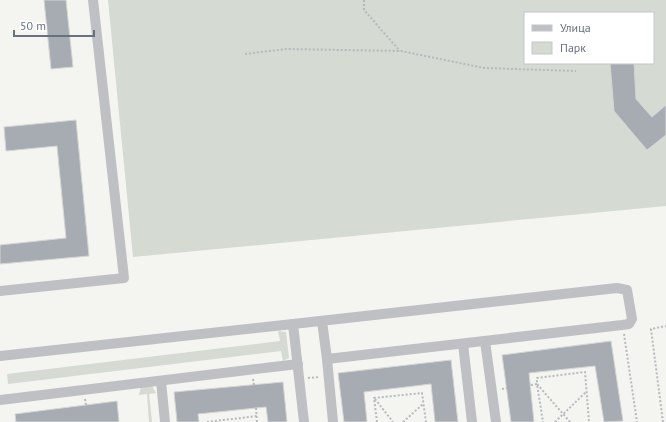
<svg xmlns="http://www.w3.org/2000/svg" width="666" height="422" viewBox="0 0 666 422" font-family="'PT Sans',sans-serif">
<rect width="100%" height="100%" fill="#f4f4f1"/>
<!-- green -->
<g fill="#d5dad2" fill-rule="evenodd">
<path d="M108,0H666V206L133,257ZM525,13H653V63H525Z"/>
<path d="M278,331L286,332L289,358L283,361L281,351L8,384L7,374L280,341Z"/>
<path d="M152,386L156,393L149,394L152,422H149L147,394L139,395L141,387Z"/>
</g>
<!-- building -->
<g fill="#a7acb2" stroke="#d5d5d4">
<path d="M44,0H66L73,67L51,69Z"/>
<path d="M610,63H634L636,99L652,117L666,105V135L647,150L614,111Z"/>
<path d="M76,120L89,256L0,264V245L66,238L57,146L6,151L4,127Z"/>
<path d="M611,341L623,421L604,422L595,366L529,373L534,422H511L502,355Z"/>
<path d="M451,360L458,422H435L431,384L364,392L367,422H344L338,373Z"/>
<path d="M283,382L287,422H268L266,407L198,414L199,422H177L174,392Z"/>
<path d="M117,401L119,422H16L15,414Z"/>
</g>
<g fill="none" stroke-linecap="round" stroke-linejoin="round">
<!-- path -->
<g stroke="#b7b9bc" stroke-width="2" stroke-dasharray="2 2" stroke-linecap="butt">
<path d="M364,0V10L400,51"/>
<path d="M245,54L286,49L401,51L484,68L576,71"/>
<path d="M624,334L637,422"/>
<path d="M308,378L320,377"/>
<path d="M253,379L254,385"/>
<path d="M531,385L537,384L543,422"/>
<path d="M502,389L507,388"/>
<path d="M85,399L86,405"/>
<path d="M375,399L393,422"/>
<path d="M256,408L257,422"/>
<path d="M207,422L257,416"/>
<path d="M377,422L374,398L422,393L426,422"/>
<path d="M403,422L423,404"/>
<path d="M555,422L586,392"/>
<path d="M570,422L537,384V378L585,372L589,422"/>
<path d="M663,422L651,329L666,326"/>
</g>
<!-- minor -->
<g stroke="#bec0c4" stroke-width="10">
<path d="M0,291L124,278L93,0"/>
<path d="M293,324L617,288L627,290L632,319L629,324L622,325L327,359L322,321"/>
<path d="M485,341L496,422"/>
<path d="M463,344L472,422"/>
<path d="M0,356L293,324L304,422"/>
<path d="M327,359L333,422"/>
<path d="M161,381L165,422"/>
<path d="M0,400L298,364"/>
</g>
</g>
<!-- legend -->
<rect x="524" y="12" width="130" height="52" fill="#ffffff" stroke="#c2c7cb"/>
<rect x="532" y="25" width="20" height="6" fill="#bec0c4" stroke="#c2c7cb"/>
<text x="560" y="32" font-size="12" fill="#67727e">Улица</text>
<rect x="532" y="42" width="20" height="12" fill="#d5dad2" stroke="#c2c7cb"/>
<text x="560" y="52" font-size="12" fill="#67727e">Парк</text>
<!-- scale -->
<path d="M14 30v6h80v-6" fill="none" stroke="#67727e" stroke-width="2"/>
<text x="20" y="30" font-size="12" fill="#67727e" stroke="#ffffff" stroke-width="3" paint-order="stroke">50 m</text>
</svg>
